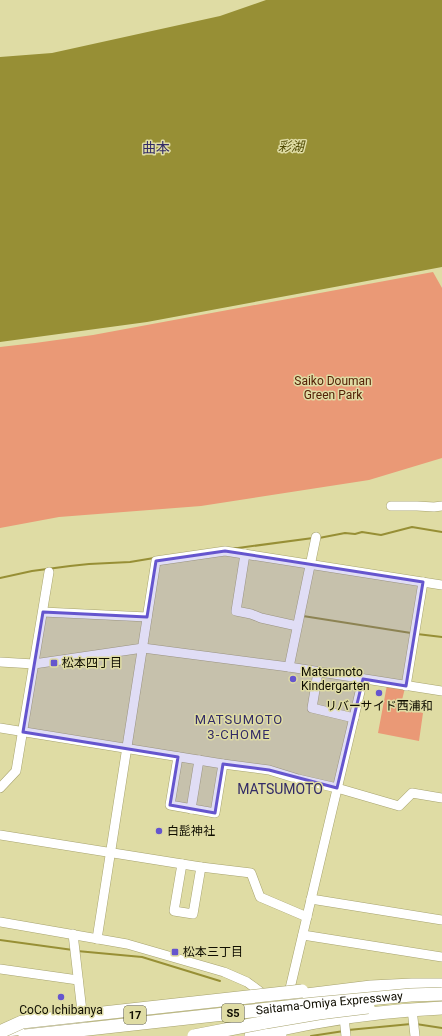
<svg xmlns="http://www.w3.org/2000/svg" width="442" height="1036" viewBox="0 0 442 1036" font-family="Roboto,'Noto Sans JP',sans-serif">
<rect width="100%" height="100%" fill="#dfdca4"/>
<!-- green -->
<g fill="#ea9976">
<path d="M433,272L442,288V458L369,480L201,506L59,517L0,528V347L35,343L93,335Z"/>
<path d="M387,685L405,688L400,708L423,713L419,741L378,733Z"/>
</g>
<!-- water -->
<path fill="#978f35" d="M266,0H442V267L147,322L0,342V57L52,53L220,16Z"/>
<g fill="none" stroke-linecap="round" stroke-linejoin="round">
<!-- stream -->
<g stroke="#978f35" stroke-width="2">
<path d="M319,538L345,533L355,534L362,532L381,535L412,527L442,532"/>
<path d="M234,548H238L313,538"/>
<path d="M0,578L32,571L70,566L89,564L130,562L154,558"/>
<path d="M303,616L411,633"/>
<path d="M417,634L442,637"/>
<path d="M0,940L73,950"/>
<path d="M77,951L142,957L220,981"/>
<path d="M416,1024L442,1028"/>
<path d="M348,1030L411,1024"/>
<path d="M311,1036L344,1031"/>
</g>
<!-- minor casing -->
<g stroke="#a7a36e" stroke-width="10">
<g id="minor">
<path d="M391,506H417L434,507L442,506"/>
<path d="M245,554L236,611L251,614L261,618L297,626"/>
<path d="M43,612L147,617"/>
<path d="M0,662L34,664L143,648L289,667L442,691"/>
<path d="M289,667L316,537"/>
<path d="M318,672L312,708L354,718"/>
<path d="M406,686L423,582"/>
<path d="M0,728L223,764L269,770L298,779L337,788L399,806L412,793L442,798"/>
<path d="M178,757L170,805L215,813L223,764"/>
<path d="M0,788L16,771L49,572"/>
<path d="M191,809L199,760"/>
<path d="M0,835L201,867L251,873L260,897L307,917"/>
<path d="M182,864L174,911L193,914L201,867"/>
<path d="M311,899L442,920"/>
<path d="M0,922L127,944L224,972L247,982L270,999L281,1028L282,1036"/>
<path d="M73,934L83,1020"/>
<path d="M303,935L442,957"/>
<path d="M97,939L156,561L225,551L442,585"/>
<path d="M0,969L78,980"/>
<path d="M288,997L363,679"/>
<path d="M412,1009L415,1036"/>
<path d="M344,1017L346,1036"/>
</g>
</g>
<!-- highway casing -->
<g stroke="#a7a36e" stroke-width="14">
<g id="highway">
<path d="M290,997L371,987L412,985H442"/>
<path d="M6,1030L70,1023"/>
<path d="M251,1036C314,1020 377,1011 442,1008"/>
</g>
</g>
<!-- minor -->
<use href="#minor" stroke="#fff" stroke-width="9"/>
<!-- highway -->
<use href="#highway" stroke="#fff" stroke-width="13"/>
<!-- highway-bridge casing -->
<g stroke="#a7a36e" stroke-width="14" stroke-linecap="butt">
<g id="highway-bridge">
<path d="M0,1032L22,1022L302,991"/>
<path id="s1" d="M25,1036L314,1004L411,995L442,994"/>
<path d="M194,1036L266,1022L319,1013L368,1007"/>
</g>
</g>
<!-- highway-bridge -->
<use href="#highway-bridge" stroke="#fff" stroke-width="13"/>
</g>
<!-- marked area -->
<path fill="#6555ce" fill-opacity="0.2" stroke="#6555ce" stroke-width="3" stroke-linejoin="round" d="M225,551L423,582L406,686L363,679L337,788L269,770L223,764L215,813L170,805L178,757L23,732L43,612L147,617L156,561Z"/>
<!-- markers -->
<g fill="#6555ce" stroke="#dfdca4" stroke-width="1.5">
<rect x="50" y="659" width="8" height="8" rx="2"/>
<circle cx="293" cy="679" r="4"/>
<circle cx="379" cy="693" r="4"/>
<circle cx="159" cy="831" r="4"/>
<rect x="171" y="948" width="8" height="8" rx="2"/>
<circle cx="61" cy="997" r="4"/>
</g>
<g text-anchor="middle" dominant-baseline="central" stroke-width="3" stroke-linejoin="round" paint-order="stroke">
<!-- shield labels -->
<g fill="#dfdca4" stroke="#4d4b31" stroke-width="1">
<rect x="222" y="1004" width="22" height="18" rx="3"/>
<rect x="124" y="1006" width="22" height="18" rx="3"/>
</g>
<g font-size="11" font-weight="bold" fill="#0f0d00">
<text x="233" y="1013">S5</text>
<text x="135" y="1015">17</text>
</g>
<!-- park labels -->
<g font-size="12" fill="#552207" stroke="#dfdca4">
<text x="333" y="381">Saiko Douman<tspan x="333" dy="14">Green Park</tspan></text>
</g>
<!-- poi labels -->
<g font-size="12" fill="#0f0d00" stroke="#dfdca4" text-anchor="start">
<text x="62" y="663">松本四丁目</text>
<text x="301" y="672">Matsumoto<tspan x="301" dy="14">Kindergarten</tspan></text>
<text x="379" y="706" text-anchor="middle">リバーサイド西浦和</text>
<text x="167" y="831">白髭神社</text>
<text x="183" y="952">松本三丁目</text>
<text x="61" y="1010" text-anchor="middle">CoCo Ichibanya</text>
</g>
<!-- street labels -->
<g font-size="12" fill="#0f0d00" stroke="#dfdca4">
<text stroke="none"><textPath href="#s1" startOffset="306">Saitama-Omiya Expressway</textPath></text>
</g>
<!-- water labels -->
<g font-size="13" font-style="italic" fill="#524c05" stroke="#dfdca4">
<text x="291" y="146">彩湖</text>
</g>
<!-- neighbourhood labels -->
<g font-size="13" letter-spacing="1" fill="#322b66" stroke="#dfdca4">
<text x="239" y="719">MATSUMOTO<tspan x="239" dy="15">3-CHOME</tspan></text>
</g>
<!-- quarter labels -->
<g font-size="14" fill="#322b66" stroke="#dfdca4">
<text x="156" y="148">曲本</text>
<text x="280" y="789">MATSUMOTO</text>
</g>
</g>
</svg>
